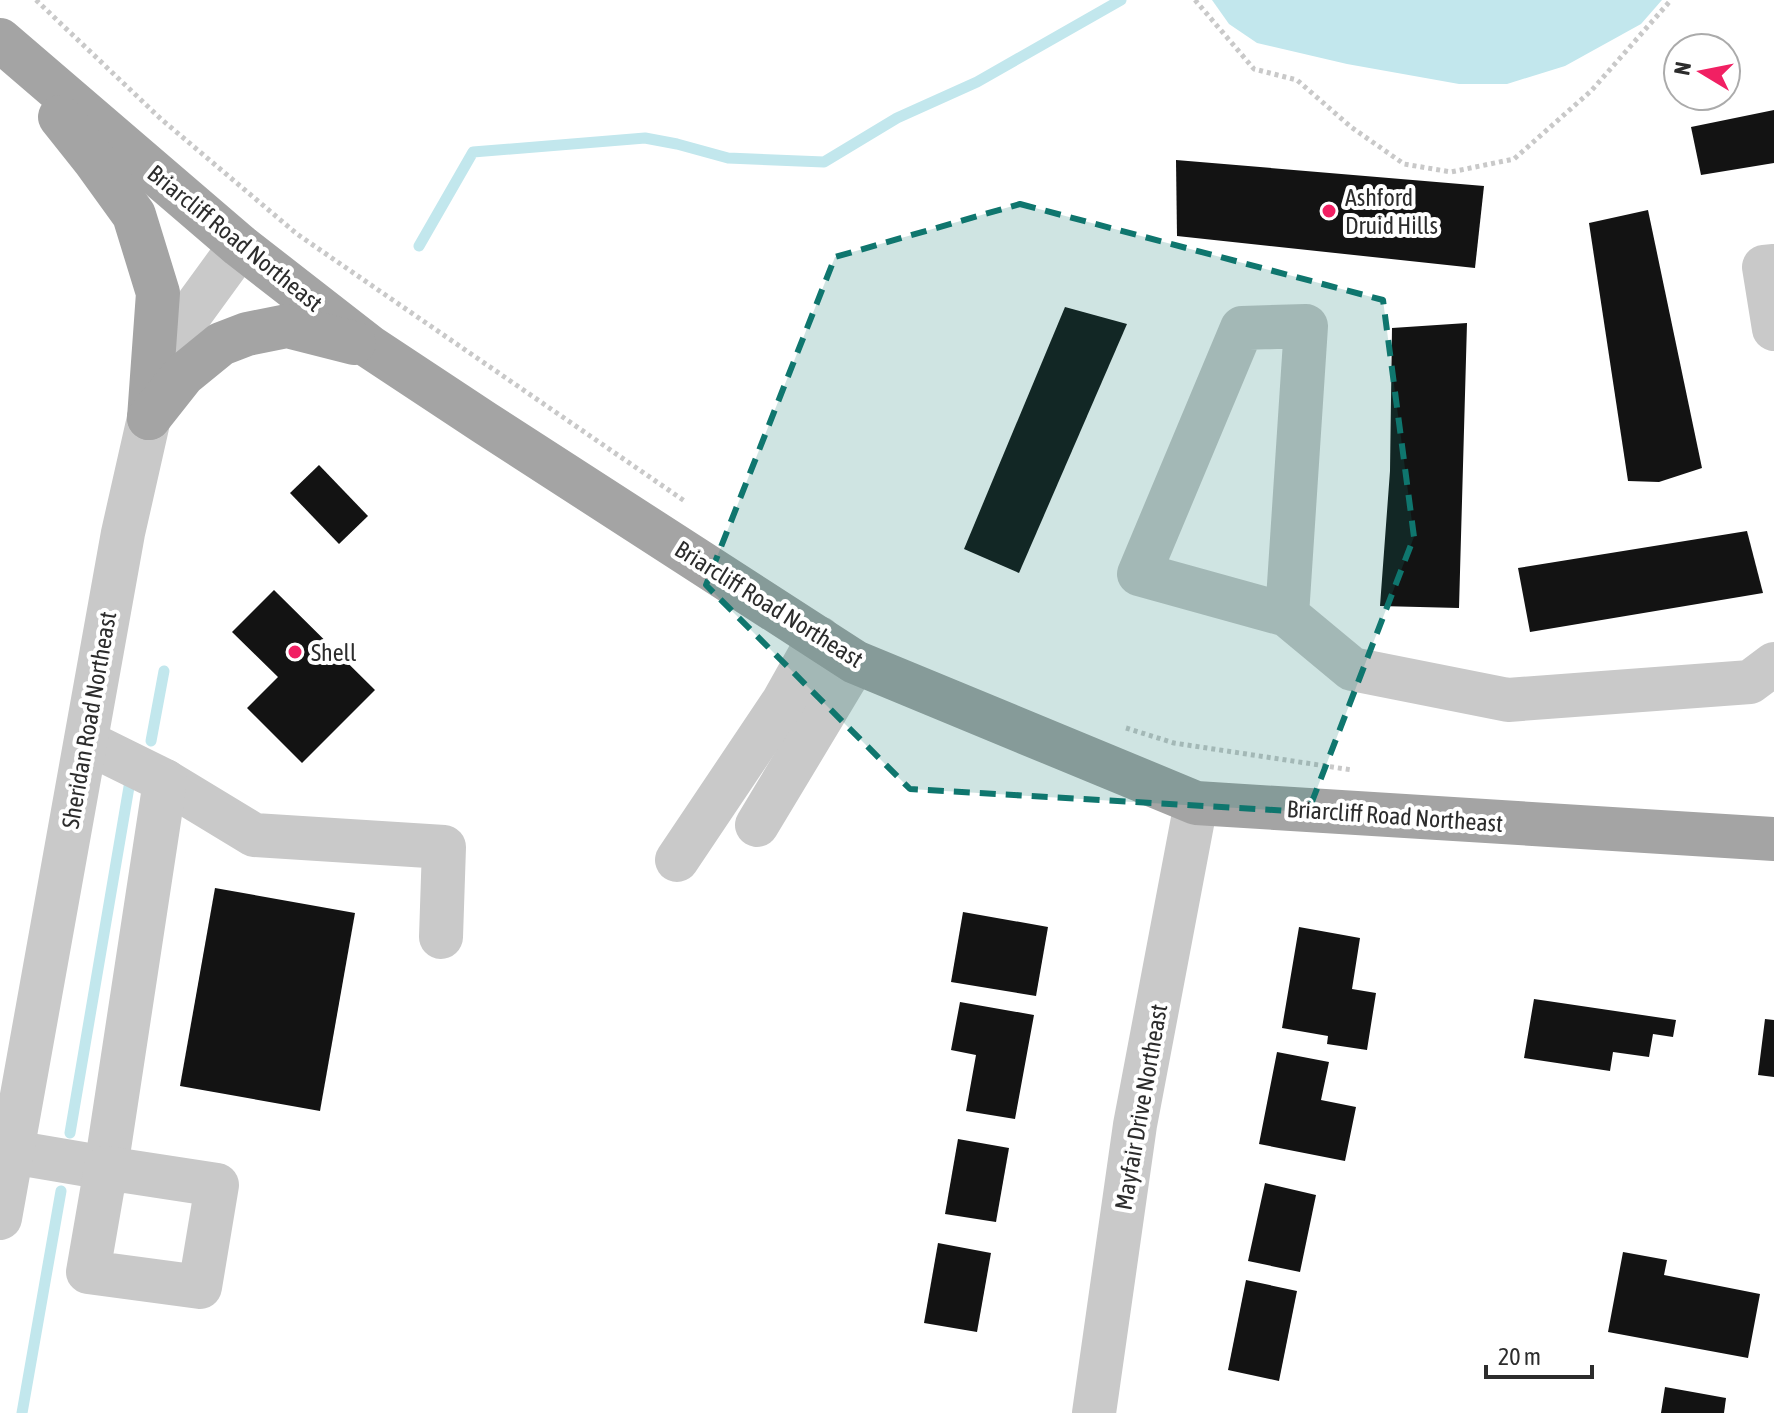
<svg xmlns="http://www.w3.org/2000/svg" width="1774" height="1413" viewBox="0 0 1774 1413" font-family="'Asap Condensed',sans-serif">
<rect width="100%" height="100%" fill="#fff"/>
<!-- water -->
<path fill="#c2e7ed" d="M1212,0H1662L1641,24L1565,66L1507,84H1459L1347,64L1257,43L1229,24Z"/>
<g fill="none" stroke-linecap="round" stroke-linejoin="round">
<!-- stream -->
<g stroke="#c2e7ed" stroke-width="11">
<path d="M419,246L473,152L645,138L677,144L728,158L824,162L897,118L977,82L1121,0"/>
<path d="M151,741L164,671"/>
<path d="M70,1133L130,781"/>
<path d="M22,1413L61,1191"/>
</g>
</g>
<!-- building -->
<g fill="#131313">
<path d="M1774,110V163L1701,175L1691,127Z"/>
<path d="M1176,160L1484,186L1475,268L1177,236Z"/>
<path d="M1648,210L1702,468L1659,482L1628,481L1589,223Z"/>
<path d="M1065,307L1127,324L1019,573L964,549Z"/>
<path d="M1467,323L1459,608L1380,606L1390,471L1392,328Z"/>
<path d="M319,465L368,516L339,544L290,493Z"/>
<path d="M1747,531L1763,593L1530,632L1518,568Z"/>
<path d="M274,590L375,690L302,763L247,708L278,677L232,632Z"/>
<path d="M215,888L355,913L320,1111L180,1086Z"/>
<path d="M963,912L1048,927L1036,996L951,982Z"/>
<path d="M1299,927L1360,938L1352,989L1376,993L1367,1050L1327,1044L1328,1036L1282,1028Z"/>
<path d="M1534,999L1676,1020L1673,1037L1653,1034L1649,1057L1613,1052L1610,1071L1524,1058Z"/>
<path d="M960,1002L1034,1015L1015,1119L966,1111L976,1055L951,1050Z"/>
<path d="M1765,1019L1774,1020V1077L1758,1075Z"/>
<path d="M1277,1052L1329,1062L1321,1100L1356,1107L1345,1161L1259,1144Z"/>
<path d="M958,1139L1009,1148L996,1222L945,1214Z"/>
<path d="M1265,1183L1316,1195L1300,1272L1248,1261Z"/>
<path d="M938,1243L991,1253L977,1332L924,1323Z"/>
<path d="M1623,1252L1667,1260L1664,1275L1760,1294L1748,1358L1608,1332Z"/>
<path d="M1246,1280L1297,1291L1279,1381L1228,1370Z"/>
<path d="M1665,1387L1726,1398L1724,1413H1661Z"/>
</g>
<g fill="none" stroke-linecap="round" stroke-linejoin="round">
<!-- path -->
<g stroke="#c9c9c9" stroke-width="5" stroke-dasharray="4 4" stroke-linecap="butt">
<path d="M36,0L161,119L297,234L686,502"/>
<path d="M1195,0L1254,69L1297,80L1351,127L1404,164L1451,172L1514,159L1591,91L1671,0"/>
<path d="M1126,728L1174,743L1352,770"/>
</g>
<!-- minor -->
<g stroke="#c9c9c9" stroke-width="44">
<path d="M1774,266L1764,267L1774,329"/>
<path d="M1287,615L1139,574L1242,328L1306,326L1287,615L1352,669L1508,700L1750,682L1774,664"/>
<path d="M165,781L254,835L444,847L441,937"/>
<path d="M757,825L855,662"/>
<path d="M677,860L783,702L819,638"/>
<path d="M12,1152L106,1168L165,781L86,742"/>
<path d="M106,1168L217,1185L200,1287L88,1272Z"/>
<path d="M0,1218L123,533L149,418L184,323L240,246"/>
<path d="M1094,1413L1135,1125L1196,803"/>
</g>
<!-- major -->
<g stroke="#a4a4a4" stroke-width="44">
<path d="M0,40L240,246L370,347L485,423L855,662L1196,803L1774,839"/>
<path d="M60,117L95,161L134,215L158,293L149,418"/>
<path d="M149,418L183,375L221,344L247,334L287,326L354,343"/>
</g>
</g>
<!-- marked area -->
<path fill="#0f766e" fill-opacity="0.2" stroke="#0f766e" stroke-width="6" stroke-dasharray="16 10" stroke-linejoin="round" d="M1020,204L1383,300L1414,537L1308,812L910,789L706,585L835,257Z"/>
<!-- markers -->
<g fill="#f12063" stroke="#fff" stroke-width="3">
<circle cx="1329" cy="211" r="8"/>
<circle cx="295" cy="652" r="8"/>
</g>
<g text-anchor="middle" dominant-baseline="central" stroke-width="8" stroke-linejoin="round" paint-order="stroke">
<!-- poi labels -->
<g font-size="24" fill="#2c2c2c" stroke="#fff" text-anchor="start">
<text x="1345" y="197">Ashford<tspan x="1345" dy="28">Druid Hills</tspan></text>
<text x="311" y="652">Shell</text>
</g>
<!-- street labels -->
<g font-size="24" fill="#2c2c2c" stroke="#fff">
<text transform="translate(235 238) rotate(39)">Briarcliff Road Northeast</text>
<text transform="translate(769 604) rotate(32)">Briarcliff Road Northeast</text>
<text transform="translate(89 720) rotate(-80)">Sheridan Road Northeast</text>
<text transform="translate(1395 816) rotate(4)">Briarcliff Road Northeast</text>
<text transform="translate(1141 1107) rotate(-80)">Mayfair Drive Northeast</text>
</g>
</g>
<!-- north arrow -->
<g transform="translate(1702 72) rotate(280)"><circle r="38" fill="#ffffff" stroke="#ababab" stroke-width="2"/>
<path d="M0-6L14 30L0 20L-14 30Z" fill="#f12063"/>
<text y="-12" font-size="22" font-weight="bold" text-anchor="middle" fill="#2c2c2c">N</text>
</g>
<!-- scale -->
<path d="M1486 1365v12h106v-12" fill="none" stroke="#2c2c2c" stroke-width="4"/>
<text x="1498" y="1365" font-size="24" fill="#2c2c2c" stroke="#ffffff" stroke-width="6" paint-order="stroke">20 m</text>
</svg>
